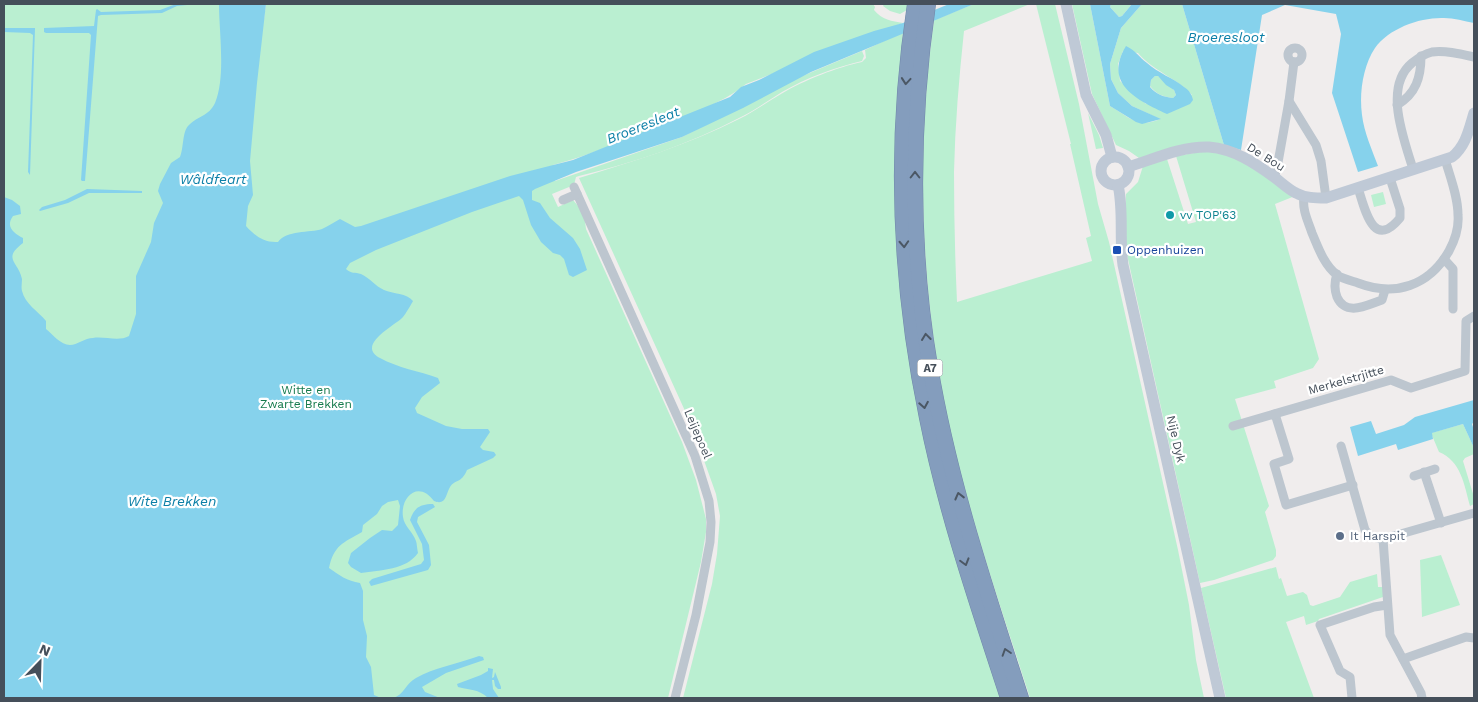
<svg xmlns="http://www.w3.org/2000/svg" width="1478" height="702" viewBox="0 0 1478 702" font-family="'Work Sans',sans-serif">
<rect width="100%" height="100%" fill="#f0eded"/>
<!-- green -->
<g fill="#baefd1" fill-rule="evenodd">
<path d="M4,4H263L264,19L266,4H873L875,7L876,4L874,10C882,20 892,21 903,23L746,84C720,105 687,115 657,127C622,141 588,156 553,165L555,181L682,137L793,80L862,51L864,56L862,61C836,67 806,78 782,92C767,101 754,111 739,118C689,144 634,163 579,176L576,177L574,185L552,194L558,207L573,200L584,213L586,229L682,442L696,480L706,519V532L701,562L668,698H4Z"/>
<path d="M884,4H908L907,10L900,14L890,11L883,6Z"/>
<path d="M974,4H1030L964,31C959,78 955,125 954,172C954,215 955,258 957,302L1092,261L1086,238L1091,236L1070,144H1071L1036,4H1055L1079,104L1098,204L1109,242L1178,550L1189,605L1196,660L1204,698H1030C1000,604 966,509 946,411C920,284 916,149 934,20Z"/>
<path d="M1072,4H1090L1110,106C1129,117 1138,129 1160,119L1132,106L1118,93L1111,79L1110,64L1121,28L1142,4H1182L1224,145L1139,158L1129,151L1116,145L1092,94ZM1123,51L1138,53C1153,71 1177,78 1192,95L1146,104L1120,81L1118,64Z"/>
<path d="M1111,4H1132L1122,16L1119,17L1110,7Z"/>
<path d="M903,32L897,119L895,183L1002,698H683L712,584L717,554L720,516L716,494L691,424L579,178C634,161 688,145 739,119C754,112 767,102 781,94C804,80 838,67 862,62L866,58L865,50Z"/>
<path d="M1155,76H1158L1174,90L1176,95L1173,98C1163,97 1156,94 1150,86L1151,80Z"/>
<path d="M1088,113L1099,135L1103,148L1096,149Z"/>
<path d="M1212,150L1237,158L1295,196L1275,204L1319,359L1313,368L1274,381L1276,388L1235,399L1269,506L1265,512L1276,550V556L1273,560L1214,580L1200,583L1124,241L1126,194L1138,182L1143,166L1167,159L1188,224L1196,222L1176,156Z"/>
<path d="M1383,192L1386,204L1374,207L1371,195Z"/>
<path d="M1463,424L1474,448V454L1465,458L1463,461L1474,497V504L1470,506C1464,484 1461,461 1439,452L1431,433Z"/>
<path d="M1441,555L1460,605L1422,617L1420,560Z"/>
<path d="M1276,567L1279,579L1281,578L1287,596L1303,592L1307,595L1310,605L1313,606L1340,597L1350,582L1377,574L1378,587H1383V597L1319,619L1318,621L1306,625L1304,616L1286,622L1314,698H1226L1201,588Z"/>
</g>
<!-- water -->
<g fill="#86d2ec" fill-rule="evenodd">
<path d="M176,4L187,5L177,6L162,13L101,15L98,16L85,181H82L81,180L91,35L89,33H46L44,32V28L94,26L96,10L97,9L101,12L160,10Z"/>
<path d="M219,4H266L257,83L250,161L253,195L248,206L246,226C255,236 264,243 278,242C286,230 310,233 322,229C329,226 334,222 340,219L355,227L361,226L510,176L573,160L730,97L741,87L759,80L814,52L874,31L903,23L949,4H974L811,72L743,108L682,137L576,172L535,189L532,191V200L540,203L550,218L573,238L580,249L587,270L573,277L569,275L564,259L560,255L553,253L541,242L531,225L523,200L519,196L472,212L376,250L350,263L346,269C351,274 355,272 361,274C370,278 375,286 384,290C393,294 407,293 413,301C412,303 405,315 403,317C396,325 355,345 380,358C398,368 419,371 438,378L440,383L422,397L415,408L417,413L446,426L462,429H488L490,432L480,447L483,450L494,452L496,455L493,458L467,470C461,484 455,479 450,487C446,494 446,506 434,501C419,480 400,496 403,517C404,526 413,532 416,541C417,544 417,549 418,553C406,570 381,570 361,573L351,567L348,563L351,553L370,538L382,530L392,531L398,525L400,506L398,500L388,502L382,506L377,514L363,525L362,532C343,543 334,545 329,568C339,575 347,581 360,583L363,591V620L367,636L366,657L371,667L374,695L381,698H4V197L12,200L20,206L21,214L13,216C5,227 14,233 23,238V243C2,259 18,261 22,279C22,283 21,287 22,291C25,304 38,311 46,321V329C52,334 61,345 70,345C77,345 85,338 93,338C104,336 119,342 129,336L136,314V276L151,242L154,223L163,203L158,191L160,184L171,163L180,157C184,148 182,131 189,125C198,116 209,116 215,103C226,77 219,32 219,4Z"/>
<path d="M1090,4H1111L1110,7L1119,17L1122,16L1132,4H1142L1121,28L1110,64L1111,79L1118,93L1132,106L1161,119L1142,124L1136,122L1110,106Z"/>
<path d="M1182,4L1406,5L1465,4L1474,5V23C1464,21 1454,18 1444,18C1421,17 1389,28 1375,48C1363,66 1359,93 1362,115C1364,132 1372,150 1378,166L1358,172L1332,93L1341,34L1336,14L1285,5L1262,15L1241,150L1224,145Z"/>
<path d="M4,28H35V29L30,175L28,172L33,35L30,33L4,32Z"/>
<path d="M1126,46C1135,50 1139,57 1147,63C1158,73 1173,78 1184,87C1189,90 1192,95 1193,100L1190,104L1167,114C1137,100 1103,84 1126,46ZM1155,76H1158L1166,85L1174,90L1176,95L1173,98C1163,97 1156,94 1150,87L1151,80Z"/>
<path d="M87,189L142,191V193H89L68,203L40,211L39,210L42,207L65,200Z"/>
<path d="M1474,400V422L1472,424L1474,430V448L1463,424L1432,433L1433,439L1398,450L1396,444L1358,456L1350,427L1371,421L1376,434L1404,425L1415,417Z"/>
<path d="M430,504H433L435,507L418,517L417,522L429,545L431,565L428,570L371,586L369,582L372,579L421,564L424,560L422,544L410,520C414,509 418,505 430,504Z"/>
<path d="M479,656L483,657L484,660L446,673L422,687L425,692L440,698H393C404,695 405,684 416,678C433,668 460,663 479,656Z"/>
<path d="M488,668L493,669L492,678L494,677L495,672L501,687V689H498L495,686L494,680H492L493,689L499,698H488C479,689 469,690 458,687L457,684L481,675L488,671Z"/>
</g>
<g fill="none" stroke-linecap="round" stroke-linejoin="round">
<!-- highway casing -->
<g stroke="#6f88a8" stroke-width="16">
<g id="highway">
<path d="M915,4C894,141 899,282 927,418C946,513 978,606 1008,698"/>
<path d="M928,4C911,121 910,249 930,366C949,480 986,589 1021,698"/>
</g>
</g>
<!-- street -->
<g stroke="#bdc6cf" stroke-width="9">
<circle cx="1295" cy="55" r="7"/>
<path d="M1289,101L1316,145L1321,161L1326,198"/>
<path d="M1397,105C1416,94 1421,77 1421,56"/>
<path d="M1413,169C1404,139 1383,87 1412,63C1418,58 1424,54 1432,52C1445,50 1461,54 1474,57"/>
<path d="M1274,177L1277,168L1289,101L1294,62"/>
<path d="M574,187L695,456L709,501L711,522L710,542L696,615L675,698"/>
<path d="M1358,188C1365,209 1373,251 1400,218V209L1390,178"/>
<path d="M1304,197C1302,210 1308,221 1312,233C1318,247 1324,265 1337,275C1343,279 1352,281 1358,283C1395,297 1429,286 1449,251C1455,240 1459,227 1458,215C1458,196 1450,177 1445,159"/>
<path d="M563,200L577,194"/>
<path d="M1444,259L1453,269V309"/>
<path d="M1337,274C1334,283 1334,289 1337,297C1346,317 1367,305 1382,300L1385,290"/>
<path d="M1275,414L1289,459L1274,464L1286,505L1353,485"/>
<path d="M1233,426L1391,380L1411,388L1465,371L1466,321L1474,316"/>
<path d="M1341,446L1365,530L1370,536L1383,539L1474,513"/>
<path d="M1424,472L1441,523"/>
<path d="M1414,476L1435,469"/>
<path d="M1383,539L1390,635L1421,693L1422,698"/>
<path d="M1403,659L1466,637L1474,638"/>
<path d="M1352,698L1350,677L1340,671L1320,625L1374,607L1387,605"/>
</g>
<!-- secondary -->
<g stroke="#bfc9d6" stroke-width="11">
<path d="M1066,4L1086,95L1106,135L1112,157"/>
<circle cx="1115" cy="171" r="14"/>
<path d="M1128,167C1154,159 1182,146 1209,147C1234,149 1255,163 1274,177C1281,182 1288,189 1296,193C1305,198 1316,198 1326,198L1452,157C1466,146 1469,129 1474,113"/>
<path d="M1118,185C1124,211 1119,238 1123,265L1220,698"/>
</g>
<!-- highway -->
<use href="#highway" stroke="#849dbd" stroke-width="15"/>
</g>
<!-- one-way arrows -->
<defs><path id="oneway-chevron" d="M-2-3.5L2.5 0L-2 3.5" fill="none" stroke-width="1.6" stroke-linecap="round" stroke-linejoin="round" transform="scale(1.25)"/></defs>
<g stroke="#4b5764">
<use href="#oneway-chevron" transform="translate(906 81) rotate(95)"/>
<use href="#oneway-chevron" transform="translate(915 175) rotate(-90)"/>
<use href="#oneway-chevron" transform="translate(904 244) rotate(87)"/>
<use href="#oneway-chevron" transform="translate(926 337) rotate(-97)"/>
<use href="#oneway-chevron" transform="translate(924 405) rotate(80)"/>
<use href="#oneway-chevron" transform="translate(959 496) rotate(-104)"/>
<use href="#oneway-chevron" transform="translate(965 562) rotate(74)"/>
<use href="#oneway-chevron" transform="translate(1006 652) rotate(-108)"/>
</g>
<!-- markers -->
<circle fill="#0f9aa8" stroke="#fff" stroke-width="2" cx="1170" cy="215" r="5"/>
<rect fill="#1a4fb4" stroke="#fff" stroke-width="2" x="1112" y="245" width="10" height="10" rx="2.5"/>
<circle fill="#5c6f8a" stroke="#fff" stroke-width="2" cx="1340" cy="536" r="5"/>
<g text-anchor="middle" dominant-baseline="central" stroke-width="4.5" stroke-linejoin="round" paint-order="stroke">
<!-- shield labels -->
<rect fill="#fff" stroke="#7d848c" stroke-width="1" x="917.5" y="359.5" width="25" height="17" rx="4"/>
<g font-size="11" font-weight="bold" fill="#454f5a">
<text x="930" y="368">A7</text>
</g>
<!-- street labels -->
<g font-size="12" fill="#454f5a" stroke="#fff">
<text transform="translate(1266 157) rotate(32)">De Bou</text>
<text transform="translate(1346 380) rotate(-16)">Merkelstrjitte</text>
<text transform="translate(698 434) rotate(67)">Leijepoel</text>
<text transform="translate(1176 439) rotate(77)">Nije Dyk</text>
</g>
<!-- culture labels -->
<g font-size="12" fill="#0d838f" stroke="#fff" text-anchor="start">
<text x="1180" y="215">vv TOP'63</text>
</g>
<!-- transit labels -->
<g font-size="12" fill="#164399" stroke="#fff" text-anchor="start">
<text x="1127" y="250">Oppenhuizen</text>
</g>
<!-- park labels -->
<g font-size="12" fill="#167b4d" stroke="#fff">
<text x="306" y="390">Witte en<tspan x="306" dy="14">Zwarte Brekken</tspan></text>
</g>
<!-- service labels -->
<g font-size="12" fill="#4e5e75" stroke="#fff" text-anchor="start">
<text x="1350" y="536">It Harspit</text>
</g>
<!-- water labels -->
<g font-size="14" font-style="italic" fill="#0b7fa7" stroke="#fff">
<text x="1226" y="37">Broeresloot</text>
<text transform="translate(643 125) rotate(-22)">Broeresleat</text>
<text x="213" y="179">Wâldfeart</text>
<text x="172" y="501">Wite Brekken</text>
</g>
</g>
<!-- border -->
<rect width="1478" height="702" fill="none" stroke="#454f5a" stroke-width="10"/>
<!-- north arrow -->
<g transform="translate(40 662) rotate(23)" stroke="#ffffff" stroke-width="4" paint-order="stroke">
<path d="M0-4L9 19L0 12L-9 19Z" fill="#454f5a"/>
<text y="-8" font-size="14" font-weight="bold" text-anchor="middle" fill="#454f5a">N</text>
</g>
</svg>
